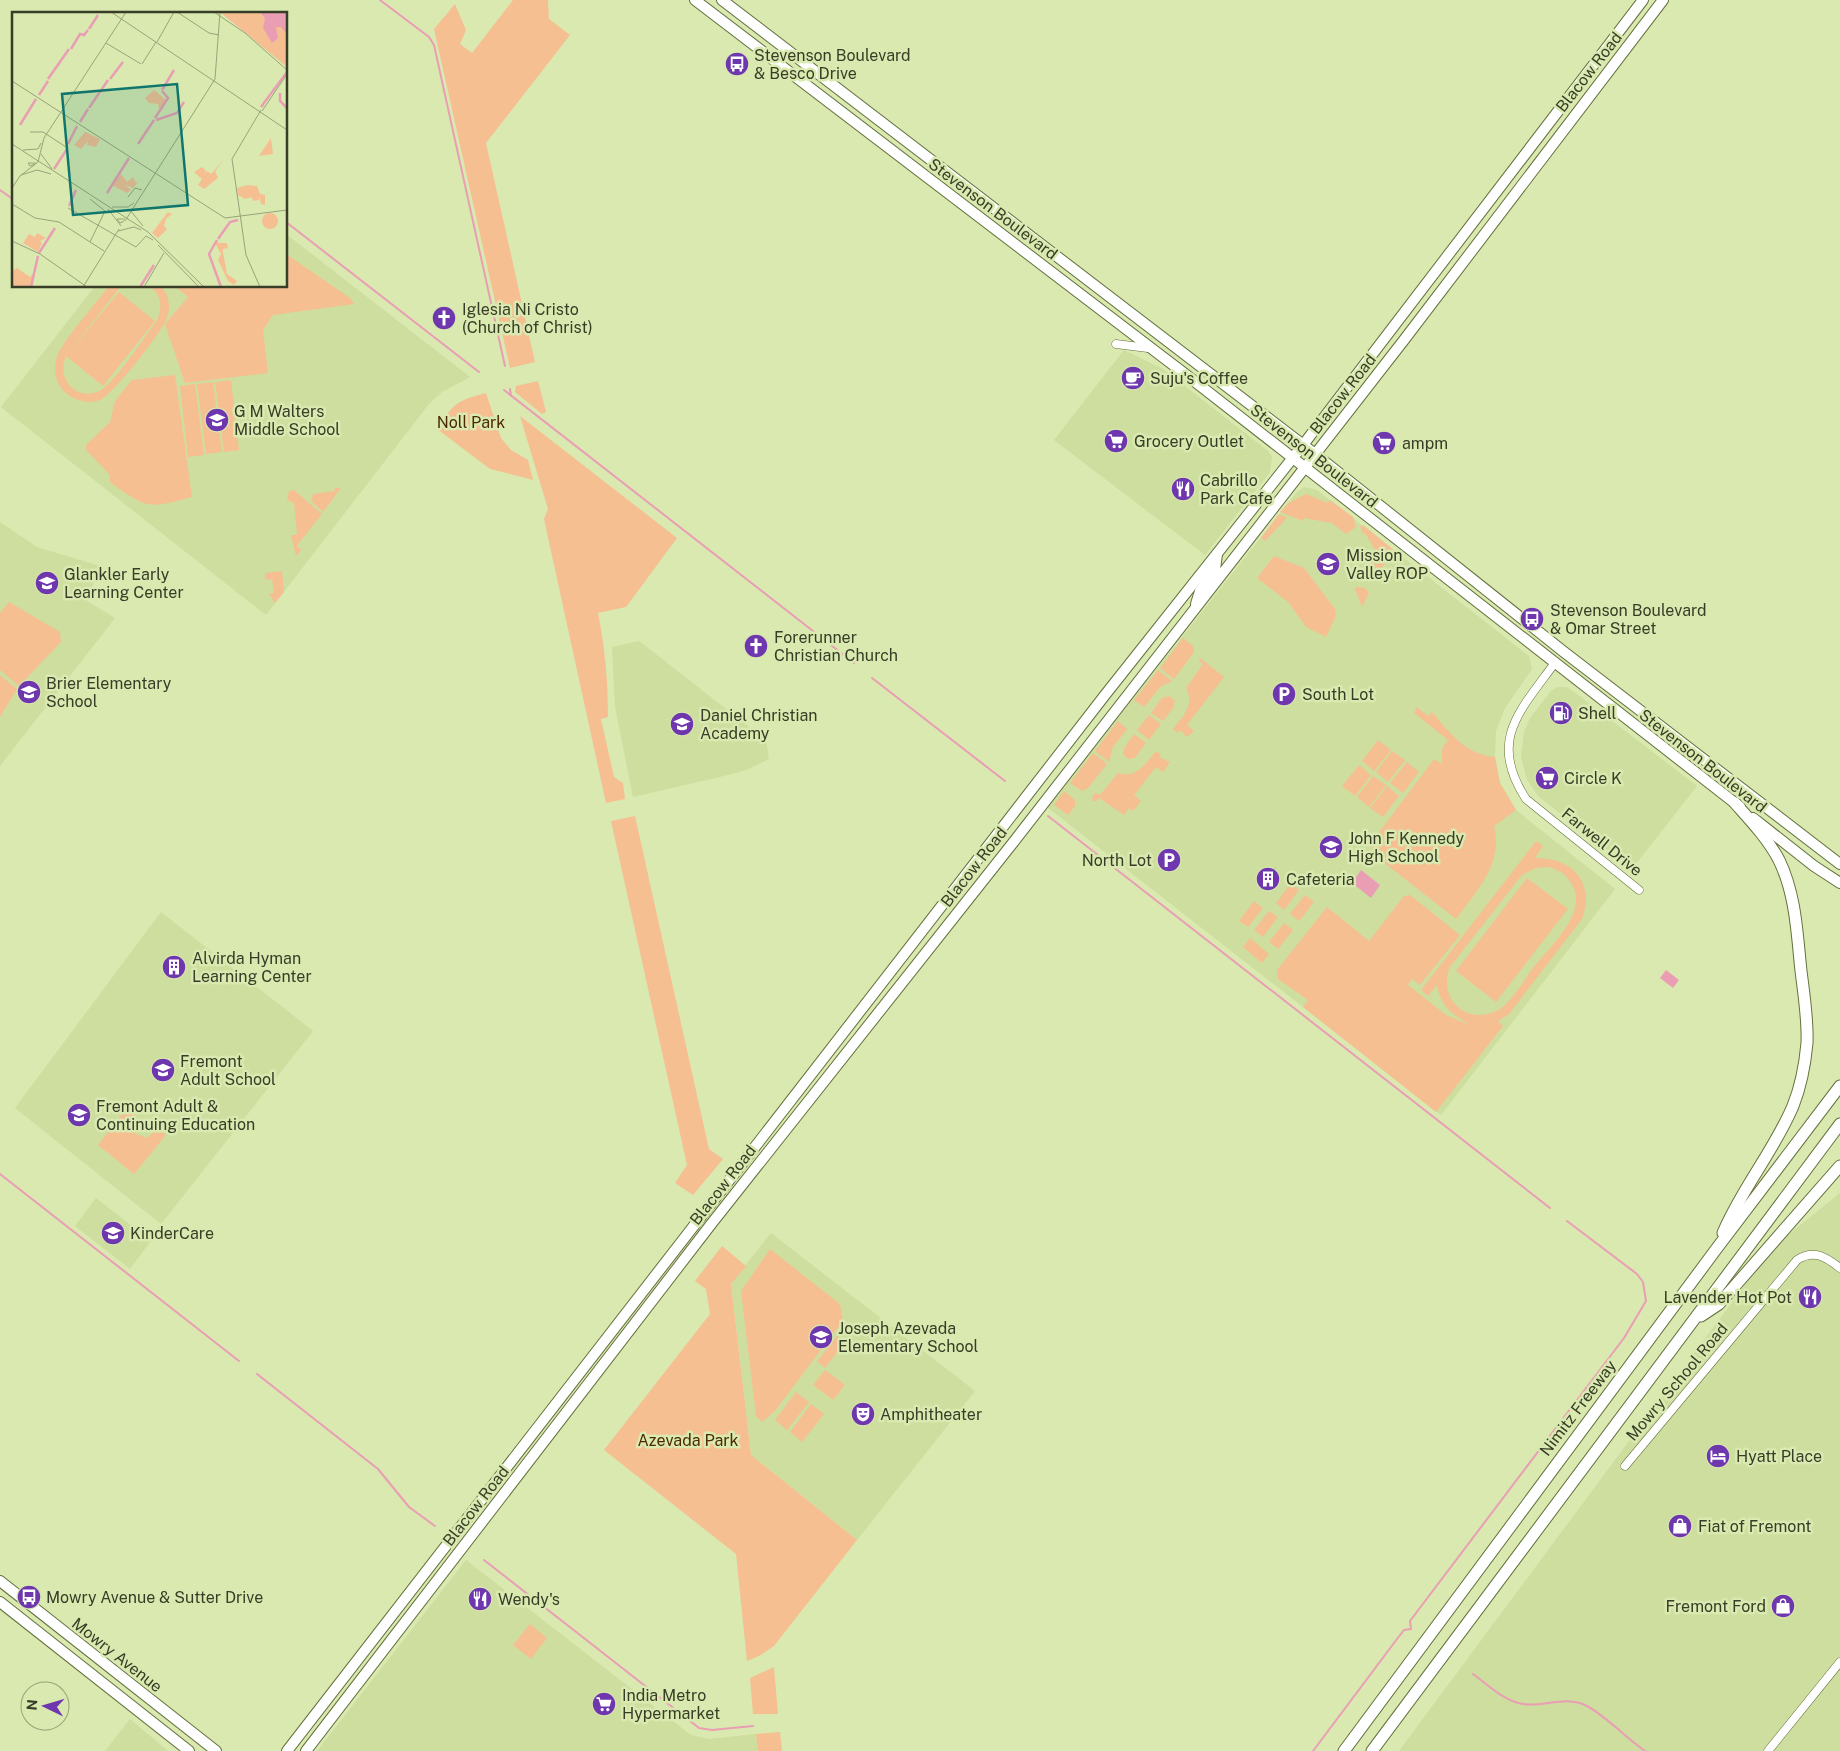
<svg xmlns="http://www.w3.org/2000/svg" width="1840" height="1751" viewBox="0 0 1840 1751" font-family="'Public Sans',sans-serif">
<rect width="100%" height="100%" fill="#d9e9b0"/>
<!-- built -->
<g fill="#cdde9f">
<path d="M286,234L470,377L442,392L429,404L266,615L1,407L95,286H286Z"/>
<path d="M1124,350L1163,369L1268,451L1272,457L1270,472L1205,555L1054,440Z"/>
<path d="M1304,487L1317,490L1529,656L1532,669L1505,708L1496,731L1495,757L1500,783L1516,810L1615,889L1441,1115L1047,807L1297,492Z"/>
<path d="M0,522L37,547L100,566L87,601L115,618L0,766Z"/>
<path d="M639,641L766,740L769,759L746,770L724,776L633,797L615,707L612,647Z"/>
<path d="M1557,687H1567L1573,691L1697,786L1632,869L1539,797L1527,780L1521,756L1524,732L1530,718L1551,691Z"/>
<path d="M161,912L313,1031L161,1224L15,1108Z"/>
<path d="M1840,1193V1751H1399L1773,1247Z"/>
<path d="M96,1198L151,1241L130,1269L75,1226Z"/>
<path d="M771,1233L975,1391L857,1540L751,1455L731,1283Z"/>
<path d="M466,1560L691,1735L709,1739L756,1734L758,1751H317Z"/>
<path d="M130,1719L168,1751H105Z"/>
</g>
<!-- green -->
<g fill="#f6bf92" fill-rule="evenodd">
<path d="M513,0H548L549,19L570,35L486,143L535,362L510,368L434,29L455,4L466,30L460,44L472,53Z"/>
<path d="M286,254L350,298L354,304L273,315L263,330L268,373L185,383L165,324L188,297L175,286H286Z"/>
<path d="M109,286H121L67,355L119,292L155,321L103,386L66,356C62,366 62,377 70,386C79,396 95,396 105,387C121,373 142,340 156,322C163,308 162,296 150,286H161C169,295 171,307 167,318C161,333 113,395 100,400C89,404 76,401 67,394C57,386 53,373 56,360C60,342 97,303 109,286Z"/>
<path d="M175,375L192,497C148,509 147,509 110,482V475L86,450V445L110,422L115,401L132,380Z"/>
<path d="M231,380L239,450L224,452L215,382Z"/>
<path d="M538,381L546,412L542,414L515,392L516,386Z"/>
<path d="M213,382L222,452L206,454L197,384Z"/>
<path d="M195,384L204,455L188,457L180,386Z"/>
<path d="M486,393L501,438L511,450L528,460L533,480L490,469L437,429C454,403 456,401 486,393Z"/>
<path d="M520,416L677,538L626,607L598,613C605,647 608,682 608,717L601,719L614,777L623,783L625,799L606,803L544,519L548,509Z"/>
<path d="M335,488H341L323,512L311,501L313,494L334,491Z"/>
<path d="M294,490L322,514L298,544L297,547L302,549L296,556L291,535H296L297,533L294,503L287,500L289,491Z"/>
<path d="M1306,494L1328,503L1330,500L1353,517L1356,527L1346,534L1332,523L1304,518L1303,521L1280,512L1288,503Z"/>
<path d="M1279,514L1287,518L1265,541L1261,538Z"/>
<path d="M1363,525L1395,551L1374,577L1363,574L1377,553L1365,533L1363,534L1360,527Z"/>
<path d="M1274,556L1304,568L1335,609L1336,616L1326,637L1306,627L1288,602L1257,578Z"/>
<path d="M282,571L284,592L275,603L269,594L274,593L272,579L266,580L265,573Z"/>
<path d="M1357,587L1365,588L1369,593L1362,607L1355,589Z"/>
<path d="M9,602L60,632L61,642L19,686L0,670V613Z"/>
<path d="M1183,638L1193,646L1194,652L1174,679L1160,668Z"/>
<path d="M1200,658L1224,677L1187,725L1194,731L1187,737L1180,730L1178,733L1173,729C1183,716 1195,705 1186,688L1203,664L1199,661Z"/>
<path d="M1158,670L1172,681L1160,687L1144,707L1134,700Z"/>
<path d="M0,675L17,689L0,717Z"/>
<path d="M1169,696L1175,701L1173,708L1163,721L1151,713L1162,698Z"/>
<path d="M1417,707L1428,716L1432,712C1449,732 1466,755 1495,757L1500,783L1516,810L1494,826C1504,863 1476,892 1456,919L1373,854L1372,842L1434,759L1442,764V749L1448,740L1414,713Z"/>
<path d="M1149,715L1161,724L1149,740L1137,730Z"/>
<path d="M1118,721L1127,729L1113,747L1109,762L1095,751Z"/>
<path d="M1134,734L1146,743L1135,758L1128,759L1123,754L1124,748Z"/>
<path d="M1378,740L1391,750L1374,771L1362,761Z"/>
<path d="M1156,751L1161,755L1159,757L1170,762L1163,772L1156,767L1134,795L1141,801L1133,811L1129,808L1124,815L1099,798L1096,801H1092L1093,795L1096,793L1100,795L1118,773C1137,779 1145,764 1156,751Z"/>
<path d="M1392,751L1405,760L1388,782L1376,772Z"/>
<path d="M1093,753L1107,764L1088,788L1082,791L1070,783Z"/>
<path d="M1407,762L1419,772L1403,793L1390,783Z"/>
<path d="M1359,765L1371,775L1355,796L1342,786Z"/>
<path d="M1373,776L1386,785L1369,807L1357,797Z"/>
<path d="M1387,786L1399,796L1383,817L1370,808Z"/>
<path d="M1064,791L1075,800V806L1068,815L1054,805Z"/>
<path d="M635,816L709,1149L723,1159L693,1195L675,1183L687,1165L611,821Z"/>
<path d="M1536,841L1543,846L1535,858C1571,857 1596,882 1582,919L1509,1014L1498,1021L1503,1026L1436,1112L1303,1007L1308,1000L1278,979L1277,970L1327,907L1369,941L1404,896L1410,895L1460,935L1420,985L1412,979L1408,985L1446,1015L1470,1025C1453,1015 1441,1007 1437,985L1428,996L1421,990ZM1546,867C1557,868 1566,874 1571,883C1590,912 1550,946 1533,968C1523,981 1511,1004 1496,1011C1481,1018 1465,1016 1454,1003C1446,993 1445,978 1450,967L1522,875L1536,868Z"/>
<path d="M1527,878L1568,909L1496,1002L1456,971Z"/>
<path d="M1291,883L1299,890L1284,910L1276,903Z"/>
<path d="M1305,895L1314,902L1299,921L1290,914Z"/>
<path d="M1254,901L1263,908L1248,927L1239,921Z"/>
<path d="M1269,911L1278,917L1263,937L1254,930Z"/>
<path d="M1284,923L1293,930L1278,949L1269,942Z"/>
<path d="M1250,938L1269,954L1262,963L1243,947Z"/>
<path d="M128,1106L136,1112L130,1125L136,1134L147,1138L157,1129L166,1135L134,1174L98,1145Z"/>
<path d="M722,1246L746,1266L731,1284L751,1455L857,1540L774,1646L759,1656L747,1661L736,1554L604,1450L710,1314L706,1289L695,1281Z"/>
<path d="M770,1249L840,1304L843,1321L774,1412L762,1422L756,1416L741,1291Z"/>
<path d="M837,1336L845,1342L825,1368L817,1361Z"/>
<path d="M825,1370L845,1385L833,1400L813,1385Z"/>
<path d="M796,1392L809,1402L787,1430L775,1420Z"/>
<path d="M811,1404L824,1414L802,1442L790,1432Z"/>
<path d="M530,1624L547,1638L531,1659L513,1645Z"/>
<path d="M774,1667L778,1714H753L750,1678Z"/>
<path d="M780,1732L782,1751H758L756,1734Z"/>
</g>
<!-- water -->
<g fill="#ea9eb4">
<path d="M1361,870L1380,885L1371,898L1352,883Z"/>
<path d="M1666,970L1679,980L1673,988L1660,978Z"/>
</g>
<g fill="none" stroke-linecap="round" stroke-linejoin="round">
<!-- stream -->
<g stroke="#ea9eb4" stroke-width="2">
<path d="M380,0L429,37L434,45L505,366"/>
<path d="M0,190L14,200"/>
<path d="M286,222L479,372"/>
<path d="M510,389L511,396"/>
<path d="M504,390L854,663"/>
<path d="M872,678L1005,781"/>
<path d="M1048,816L1550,1208"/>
<path d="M0,1174L239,1361"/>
<path d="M257,1374L378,1469L409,1507L435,1526"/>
<path d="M484,1560L699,1728L712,1730L753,1726"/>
<path d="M1473,1674C1487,1684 1505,1702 1523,1704C1544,1707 1566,1695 1587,1706C1607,1717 1626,1738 1645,1751"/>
<path d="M1313,1751L1397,1639L1404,1630L1411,1629L1410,1621L1624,1338L1646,1301L1643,1282L1637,1274L1567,1221"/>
</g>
<!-- minor casing -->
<g stroke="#63703c" stroke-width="9">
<g id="minor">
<path d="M1116,344L1148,348"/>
<path d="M1554,664C1519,712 1488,741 1526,799L1639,890"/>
<path d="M1625,1466L1797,1260C1814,1249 1826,1257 1840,1268"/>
<path d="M1768,1751L1840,1662"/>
</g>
</g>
<!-- major casing -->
<g stroke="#63703c" stroke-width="12">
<g id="major">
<path d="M695,0L1189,377L1740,807"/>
<path d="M722,0L1315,454L1564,652L1840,864"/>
<path d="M1196,604L1200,591L1215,570L1217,554"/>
<path d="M1753,818L1814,866L1840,883"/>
<path d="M0,1581L216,1751"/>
<path d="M0,1602L189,1751"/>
<path d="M287,1751L1105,695L1303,445L1643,0"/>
<path d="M306,1751L712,1223L1012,844L1404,340L1663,0"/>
</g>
</g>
<!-- highway casing -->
<g stroke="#63703c" stroke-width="13">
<g id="highway">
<path d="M1723,1233C1742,1188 1774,1151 1793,1106C1801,1086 1805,1065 1807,1043C1808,1020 1804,995 1801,971C1797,934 1796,895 1779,860C1768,839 1751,821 1735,803"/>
<path d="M1701,1316L1719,1304L1840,1166"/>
<path d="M1344,1751L1717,1248L1840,1086"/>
<path d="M1372,1751L1840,1124"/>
</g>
</g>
<!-- minor -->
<use href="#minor" stroke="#fff" stroke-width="8"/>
<!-- major -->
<use href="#major" stroke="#fff" stroke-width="10"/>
<!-- highway -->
<use href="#highway" stroke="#fff" stroke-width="11"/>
</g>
<!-- icons -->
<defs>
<g id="bus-disc" transform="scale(1.25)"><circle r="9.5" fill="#6e37ae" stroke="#d9e9b0"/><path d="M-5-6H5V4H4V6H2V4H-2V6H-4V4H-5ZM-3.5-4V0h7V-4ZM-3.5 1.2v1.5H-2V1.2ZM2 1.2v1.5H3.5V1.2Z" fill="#fff"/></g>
<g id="church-disc" transform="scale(1.25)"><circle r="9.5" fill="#6e37ae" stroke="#d9e9b0"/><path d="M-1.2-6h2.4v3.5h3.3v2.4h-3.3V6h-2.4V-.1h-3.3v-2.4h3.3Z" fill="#fff"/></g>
<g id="cafe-disc" transform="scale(1.25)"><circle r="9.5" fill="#6e37ae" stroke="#d9e9b0"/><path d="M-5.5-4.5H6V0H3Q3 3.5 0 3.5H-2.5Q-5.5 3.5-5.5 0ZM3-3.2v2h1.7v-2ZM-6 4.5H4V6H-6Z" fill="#fff"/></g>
<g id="school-disc" transform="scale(1.25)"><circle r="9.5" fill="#6e37ae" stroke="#d9e9b0"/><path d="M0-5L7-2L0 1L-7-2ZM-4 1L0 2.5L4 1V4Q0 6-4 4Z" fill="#fff"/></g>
<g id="supermarket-disc" transform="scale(1.25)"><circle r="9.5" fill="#6e37ae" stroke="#d9e9b0"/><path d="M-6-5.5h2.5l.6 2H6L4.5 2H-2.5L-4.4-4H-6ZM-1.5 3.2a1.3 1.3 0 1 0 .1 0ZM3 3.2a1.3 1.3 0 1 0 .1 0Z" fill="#fff"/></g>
<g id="restaurant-disc" transform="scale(1.25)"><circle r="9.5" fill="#6e37ae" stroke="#d9e9b0"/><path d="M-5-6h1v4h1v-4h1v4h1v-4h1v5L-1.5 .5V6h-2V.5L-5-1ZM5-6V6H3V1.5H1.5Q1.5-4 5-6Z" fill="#fff"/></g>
<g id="university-disc" transform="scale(1.25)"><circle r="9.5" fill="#6e37ae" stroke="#d9e9b0"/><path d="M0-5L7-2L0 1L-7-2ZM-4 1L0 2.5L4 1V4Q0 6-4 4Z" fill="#fff"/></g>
<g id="parking-disc" transform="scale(1.25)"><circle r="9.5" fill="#6e37ae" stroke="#d9e9b0"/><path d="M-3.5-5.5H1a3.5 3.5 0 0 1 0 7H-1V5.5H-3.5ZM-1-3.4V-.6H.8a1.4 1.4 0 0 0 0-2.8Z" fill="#fff"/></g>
<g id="fuel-disc" transform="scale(1.25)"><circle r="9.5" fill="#6e37ae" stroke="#d9e9b0"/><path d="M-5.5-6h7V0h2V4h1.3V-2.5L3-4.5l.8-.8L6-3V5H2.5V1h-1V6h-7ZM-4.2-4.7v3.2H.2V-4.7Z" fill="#fff"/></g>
<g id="building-disc" transform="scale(1.25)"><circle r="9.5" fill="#6e37ae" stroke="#d9e9b0"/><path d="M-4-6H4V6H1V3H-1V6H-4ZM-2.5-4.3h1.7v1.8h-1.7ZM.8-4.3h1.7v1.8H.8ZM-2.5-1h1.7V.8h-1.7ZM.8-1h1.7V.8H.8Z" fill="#fff"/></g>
<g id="theatre-disc" transform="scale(1.25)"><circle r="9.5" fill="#6e37ae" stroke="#d9e9b0"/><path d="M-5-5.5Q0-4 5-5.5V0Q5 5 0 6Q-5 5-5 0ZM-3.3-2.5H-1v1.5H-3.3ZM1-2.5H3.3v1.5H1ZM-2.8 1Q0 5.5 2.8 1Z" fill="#fff"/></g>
<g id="hotel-disc" transform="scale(1.25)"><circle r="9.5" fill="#6e37ae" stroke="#d9e9b0"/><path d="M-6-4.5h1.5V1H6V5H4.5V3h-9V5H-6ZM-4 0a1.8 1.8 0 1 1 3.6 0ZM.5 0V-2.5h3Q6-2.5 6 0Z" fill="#fff"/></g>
<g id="shop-disc" transform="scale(1.25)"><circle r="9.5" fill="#6e37ae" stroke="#d9e9b0"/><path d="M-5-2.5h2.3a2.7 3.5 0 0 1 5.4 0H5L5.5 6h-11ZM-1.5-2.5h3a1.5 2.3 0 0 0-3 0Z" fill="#fff"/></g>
</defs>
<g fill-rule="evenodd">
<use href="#bus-disc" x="737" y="64"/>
<use href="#church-disc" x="444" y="318"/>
<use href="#cafe-disc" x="1133" y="378"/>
<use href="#school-disc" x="217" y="420"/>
<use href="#supermarket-disc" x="1116" y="441"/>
<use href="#supermarket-disc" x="1384" y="443"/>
<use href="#restaurant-disc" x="1183" y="489"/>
<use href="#university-disc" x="1328" y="564"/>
<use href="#school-disc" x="47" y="583"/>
<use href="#bus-disc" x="1532" y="619"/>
<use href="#church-disc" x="756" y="646"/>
<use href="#school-disc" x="29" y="692"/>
<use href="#parking-disc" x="1284" y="694"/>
<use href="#fuel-disc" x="1561" y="713"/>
<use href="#school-disc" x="682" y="724"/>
<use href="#supermarket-disc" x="1547" y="778"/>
<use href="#school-disc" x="1331" y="847"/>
<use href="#parking-disc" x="1169" y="860"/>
<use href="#building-disc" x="1268" y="879"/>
<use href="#building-disc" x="174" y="967"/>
<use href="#school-disc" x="163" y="1070"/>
<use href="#university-disc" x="79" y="1115"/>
<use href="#school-disc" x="113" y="1233"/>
<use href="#restaurant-disc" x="1810" y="1297"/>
<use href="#school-disc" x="821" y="1337"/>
<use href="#theatre-disc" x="863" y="1414"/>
<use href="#hotel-disc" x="1718" y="1456"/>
<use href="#shop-disc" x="1680" y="1526"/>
<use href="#bus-disc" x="29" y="1597"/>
<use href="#restaurant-disc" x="480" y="1599"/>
<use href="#shop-disc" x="1783" y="1606"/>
<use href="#supermarket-disc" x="604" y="1704"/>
</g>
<g text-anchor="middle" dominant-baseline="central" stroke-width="5" stroke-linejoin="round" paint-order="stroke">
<!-- poi labels -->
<g font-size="16" fill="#373d26" stroke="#d9e9b0" text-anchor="start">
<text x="754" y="55">Stevenson Boulevard<tspan x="754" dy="18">&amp; Besco Drive</tspan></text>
<text x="462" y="309">Iglesia Ni Cristo<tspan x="462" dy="18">(Church of Christ)</tspan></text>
<text x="1150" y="378">Suju's Coffee</text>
<text x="234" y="411">G M Walters<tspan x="234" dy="18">Middle School</tspan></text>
<text x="1134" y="441">Grocery Outlet</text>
<text x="1402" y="443">ampm</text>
<text x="1200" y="480">Cabrillo<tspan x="1200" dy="18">Park Cafe</tspan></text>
<text x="1346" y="555">Mission<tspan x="1346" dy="18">Valley ROP</tspan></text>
<text x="64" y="574">Glankler Early<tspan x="64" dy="18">Learning Center</tspan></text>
<text x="1550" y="610">Stevenson Boulevard<tspan x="1550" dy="18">&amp; Omar Street</tspan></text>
<text x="774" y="637">Forerunner<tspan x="774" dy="18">Christian Church</tspan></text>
<text x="46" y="683">Brier Elementary<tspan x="46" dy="18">School</tspan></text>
<text x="1302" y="694">South Lot</text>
<text x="1578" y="713">Shell</text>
<text x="700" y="715">Daniel Christian<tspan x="700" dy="18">Academy</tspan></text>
<text x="1564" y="778">Circle K</text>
<text x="1348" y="838">John F Kennedy<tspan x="1348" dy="18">High School</tspan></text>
<text x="1152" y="860" text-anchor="end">North Lot</text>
<text x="1286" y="879">Cafeteria</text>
<text x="192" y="958">Alvirda Hyman<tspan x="192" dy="18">Learning Center</tspan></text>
<text x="180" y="1061">Fremont<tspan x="180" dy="18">Adult School</tspan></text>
<text x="96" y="1106">Fremont Adult &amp;<tspan x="96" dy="18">Continuing Education</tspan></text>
<text x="130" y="1233">KinderCare</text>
<text x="1792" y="1297" text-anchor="end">Lavender Hot Pot</text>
<text x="838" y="1328">Joseph Azevada<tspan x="838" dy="18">Elementary School</tspan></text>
<text x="880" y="1414">Amphitheater</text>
<text x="1736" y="1456">Hyatt Place</text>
<text x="1698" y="1526">Fiat of Fremont</text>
<text x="46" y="1597">Mowry Avenue &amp; Sutter Drive</text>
<text x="498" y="1599">Wendy's</text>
<text x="1766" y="1606" text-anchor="end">Fremont Ford</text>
<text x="622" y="1695">India Metro<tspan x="622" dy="18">Hypermarket</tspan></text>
</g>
<!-- street labels -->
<g font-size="16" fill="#373d26" stroke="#d9e9b0">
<text transform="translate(1589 72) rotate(-52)">Blacow Road</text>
<text transform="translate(993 209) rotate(37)">Stevenson Boulevard</text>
<text transform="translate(1343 394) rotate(-52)">Blacow Road</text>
<text transform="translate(1314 456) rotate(38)">Stevenson Boulevard</text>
<text transform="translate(1703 761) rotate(38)">Stevenson Boulevard</text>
<text transform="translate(1602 842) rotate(39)">Farwell Drive</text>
<text transform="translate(974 867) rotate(-52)">Blacow Road</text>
<text transform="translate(723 1185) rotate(-52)">Blacow Road</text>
<text transform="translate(1677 1382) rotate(-50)">Mowry School Road</text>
<text transform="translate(1578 1408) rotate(-53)">Nimitz Freeway</text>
<text transform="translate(476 1506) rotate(-52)">Blacow Road</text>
<text transform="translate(117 1655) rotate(38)">Mowry Avenue</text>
</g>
<!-- park labels -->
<g font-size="16" fill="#4d2800" stroke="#d9e9b0">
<text x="471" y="422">Noll Park</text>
<text x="688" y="1440">Azevada Park</text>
</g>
</g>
<!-- overview -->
<g transform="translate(12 12)">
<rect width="275" height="275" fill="#d9e9b0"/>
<path d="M275,0V55L209,1H212ZM142,78L154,88L147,97L146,92L137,91L133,86ZM73,120L88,127L84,135L75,133L76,129L69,137L62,133ZM259,126L261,142L247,144ZM212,147L203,159L206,166L192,177L186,173L190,167L182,160L190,155L194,159L192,163L195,159L199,162ZM109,162L115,170L121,165L124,171L127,169L121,176L113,173L119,178L115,181L100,173ZM236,173L245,174L248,182L253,183V193L249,192L247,184V188L241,189L240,185L233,187L226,183L225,176ZM156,200L160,202L154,207L152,214L155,217L146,226L140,221ZM250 209a8 8 0 1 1 16 0a8 8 0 1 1-16 0ZM25,221L34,226L28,229L30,231L26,240L11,231L17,222L23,225ZM205,229L206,231H215L216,236L211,237V240L215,262L225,269L222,273L216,269L206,248L209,242L203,231ZM5,256L18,265L22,260L18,275H0V259Z" fill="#f6bf92"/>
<path d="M248,0H275V23L269,15H264L266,26L260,31L251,16L253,6Z" fill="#ea9eb4"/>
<path fill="none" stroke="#ea9eb4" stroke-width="2.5" d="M77,17L86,3M59,37L68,22L72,23L76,18M36,67L57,37M98,67L111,50M150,78L162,58M268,81V89L275,96M27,83L36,69M249,95L275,60M77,96L96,68M143,106L156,86L150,79M144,108L165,101L172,90M68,110L76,97M8,113L24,87M56,132L65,114M126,132L142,108M42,157L55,137M95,181L117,146M57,194L64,178M206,227L218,210L226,208M205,228L197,242L209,275M27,241L43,216M19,275L26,244M128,275L142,253"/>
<path fill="none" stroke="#98a479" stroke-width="1" d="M99,0L275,118M165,0L197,21L207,23M202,0L233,21L275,58M145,30L162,0M94,31L129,52M130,52L144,30M0,69L213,206L275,198M250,99L275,62M18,120H31L54,135M0,132L136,220L192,275M11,138L26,137L29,131M29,142L40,157M23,152L18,154L16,151H24M9,163L25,158L39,162M0,176L8,164L26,150L32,126L114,0M116,185L123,176L130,178M0,192L23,206L47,210L92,239M100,195H116L122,191M56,196L124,235L134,224L141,228M96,197L109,214M118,198L131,214M112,209L108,211L105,207H113M113,209L203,67L208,0M106,219L122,215L129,218M0,229L28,242L75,275M78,230L93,199L78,187M146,233L187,275M71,275L107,217M132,275L152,241M248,275L234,243L220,147L249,98"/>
<path fill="#0f766e" fill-opacity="0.15" stroke="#0f766e" stroke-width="2.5" d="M165,72L176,193L61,203L50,82Z"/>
<rect width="275" height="275" fill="none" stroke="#373d26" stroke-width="2.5"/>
</g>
<!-- north arrow -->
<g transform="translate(45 1706) rotate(275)"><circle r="24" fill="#d9e9b0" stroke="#98a479"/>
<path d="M0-4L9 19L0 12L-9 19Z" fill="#6e37ae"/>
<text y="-8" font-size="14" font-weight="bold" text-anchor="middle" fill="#373d26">N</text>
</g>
</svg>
